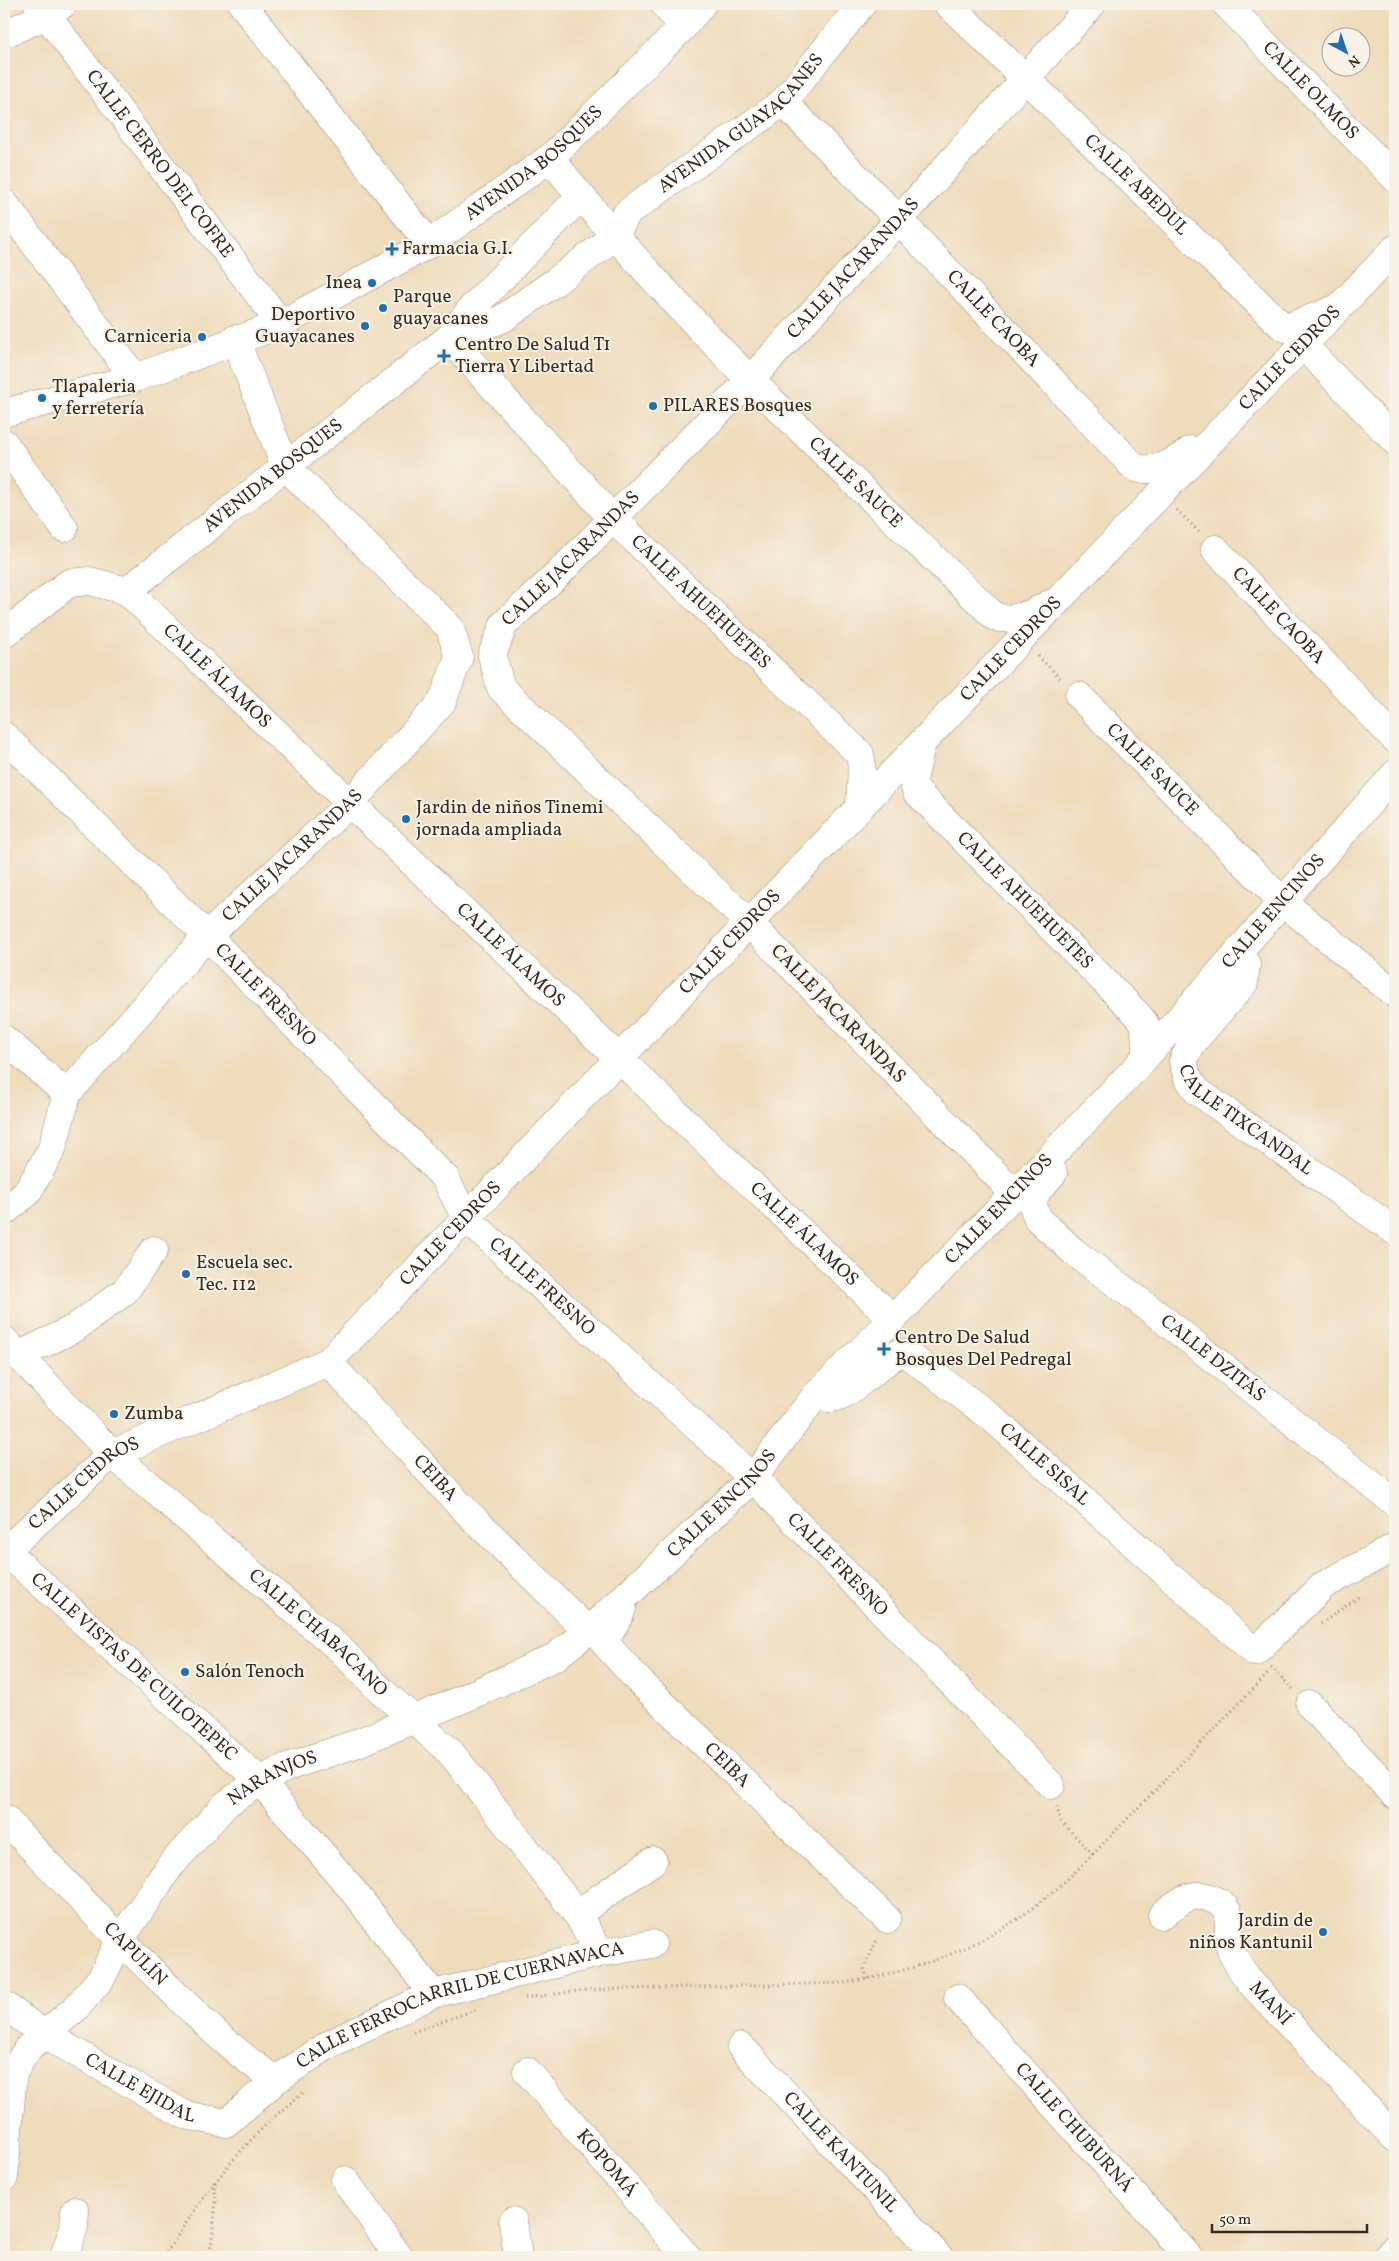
<svg xmlns="http://www.w3.org/2000/svg" width="1399" height="2261" viewBox="0 0 1399 2261" font-family="Vollkorn,serif">
<rect width="100%" height="100%" fill="#f7f3e8"/>
<filter id="ink" filterUnits="userSpaceOnUse"><feTurbulence type="fractalNoise" baseFrequency=".02" numOctaves="2"/><feDisplacementMap in="SourceGraphic" scale="10" xChannelSelector="R" yChannelSelector="G"/><feConvolveMatrix kernelMatrix="1 2 1 2 8 2 1 2 1" color-interpolation-filters="sRGB"/></filter>
<filter id="wash" filterUnits="userSpaceOnUse"><feTurbulence type="fractalNoise" baseFrequency=".0096" numOctaves="4" result="noise"/><feDisplacementMap in="SourceGraphic" scale="20" xChannelSelector="R" yChannelSelector="G"/><feGaussianBlur stdDeviation="1.12" result="paint"/><feColorMatrix in="noise" values="0 0 0 0 0 0 0 0 0 0 0 0 0 0 0 0 0 1.4 0 .05"/><feComposite in="paint" operator="in"/></filter>
<g filter="url(#wash)">
<rect width="100%" height="100%" fill="#efdcbb"/>
</g>
<g filter="url(#ink)">
<g fill="none" stroke-linecap="round" stroke-linejoin="round">
<!-- minor casing -->
<g stroke="#95836c" stroke-width="29">
<g id="minor">
<path id="s1" d="M38,4L281,324"/>
<path d="M242,4L429,244"/>
<path d="M664,4L683,27"/>
<path id="s2" d="M948,4L1280,324L1286,328L1333,310"/>
<path id="s3" d="M1226,4L1395,178"/>
<path d="M4,34L47,15L63,4"/>
<path id="s4" d="M783,102L899,220L1135,468C1157,473 1173,463 1191,450"/>
<path id="s5" d="M550,158C683,325 842,469 995,617C1014,622 1033,614 1049,604"/>
<path d="M4,203L135,378"/>
<path id="s6" d="M449,338L613,519L860,754C864,770 860,789 860,807"/>
<path id="s7" d="M449,338L502,319L555,282L614,237L627,213L783,102L862,4"/>
<path d="M1303,345L1395,441"/>
<path id="s8" d="M4,413L135,378L281,324L429,244L550,158L683,27L702,4"/>
<path d="M4,443L64,528"/>
<path id="s9" d="M1215,549L1395,739"/>
<path id="s10" d="M127,591L893,1319"/>
<path id="s11" d="M4,634L69,583L90,581L127,591L449,338L471,309L581,196"/>
<path id="s12" d="M1079,696L1283,902L1395,994"/>
<path id="s13" d="M4,736L207,936L445,1178L466,1218L753,1478L1051,1785"/>
<path id="s14" d="M922,743L913,780L916,791L1138,1015L1145,1024L1146,1056"/>
<path id="s15" d="M1239,953L1246,964L1244,983L1192,1043L1183,1061L1187,1076L1197,1091L1395,1231"/>
<path d="M4,1039L67,1094"/>
<path id="s16" d="M1053,1173L1037,1191L1032,1203L1038,1219L1074,1252L1154,1312L1395,1503"/>
<path id="s17" d="M1014,1193L749,923L501,688L492,655L504,624L556,576L750,380L899,220L1092,4"/>
<path id="s18" d="M4,1212L27,1193L52,1149L67,1094L207,936L350,803L442,702L459,657L450,628L285,466L235,339"/>
<path id="s19" d="M4,1340L112,1454L341,1650L374,1684L451,1753L577,1914L600,1953"/>
<path d="M18,1356L75,1328L125,1291L154,1250"/>
<path id="s20" d="M328,1362L458,1503L588,1631"/>
<path id="s21" d="M816,1395C821,1396 827,1399 832,1398C847,1398 882,1362 899,1353L908,1355L991,1417L1255,1652L1324,1585L1395,1547"/>
<path id="s22" d="M4,1550L260,1781L350,1887L433,1994"/>
<path id="s23" d="M4,1552L112,1454L328,1362L1395,249"/>
<path id="s24" d="M622,1608C620,1621 608,1630 605,1643L609,1648L639,1681L887,1919"/>
<path d="M1310,1705L1395,1795"/>
<path id="s25" d="M4,1818C58,1875 111,1932 167,1986C203,2021 234,2053 276,2080"/>
<path d="M577,1914L653,1861"/>
<path id="s26" d="M1162,1915C1179,1901 1194,1888 1216,1901C1221,1903 1225,1907 1227,1911C1231,1923 1227,1938 1231,1950C1235,1962 1243,1972 1251,1983L1395,2138"/>
<path id="s27" d="M958,1998L1189,2257"/>
<path id="s28" d="M4,2005L44,2034L185,2115L226,2123L276,2080L328,2045L433,1994L600,1953L652,1944"/>
<path id="s29" d="M741,2047L939,2257"/>
<path id="s30" d="M527,2071L687,2257"/>
<path id="s31" d="M4,2177L13,2073L28,2048L76,2008L102,1977L120,1940L170,1866L226,1804L260,1781L287,1767L355,1744L465,1698L555,1657L588,1631L753,1478L816,1395L893,1319L1135,1069L1395,774"/>
<path d="M345,2180L399,2257"/>
<path d="M513,2221L518,2257"/>
<path d="M64,2257L74,2227L75,2211"/>
<path d="M1387,2257L1395,2248"/>
</g>
</g>
<!-- path -->
<g stroke="#95836c" stroke-width="3" stroke-dasharray="1 4" stroke-linecap="butt">
<path d="M1177,510L1199,532"/>
<path d="M1038,656L1062,680"/>
<path d="M1321,1624L1361,1595"/>
<path d="M1271,1667L1293,1689"/>
<path d="M1057,1807L1060,1821L1093,1854"/>
<path d="M867,1979L864,1968L877,1940"/>
<path d="M525,1998L586,1990L842,1983C913,1973 987,1946 1043,1900C1077,1873 1107,1839 1138,1808C1182,1763 1225,1717 1270,1672"/>
<path d="M413,2032L475,2010"/>
<path d="M214,2182L216,2201L211,2247L216,2257"/>
<path d="M164,2257C203,2195 244,2138 303,2093"/>
</g>
<!-- minor -->
<use href="#minor" stroke="#fff" stroke-width="28"/>
</g>
</g>
<!-- markers -->
<g fill="#1f6fb2" stroke="#f7f3e8" stroke-width="2">
<path d="M389.5 241.5h5v5h5v5h-5v5h-5v-5h-5v-5h5z"/>
<circle cx="372" cy="283" r="5"/>
<circle cx="383" cy="308" r="5"/>
<circle cx="365" cy="326" r="5"/>
<circle cx="202" cy="337" r="5"/>
<path d="M441.5 348.5h5v5h5v5h-5v5h-5v-5h-5v-5h5z"/>
<circle cx="42" cy="398" r="5"/>
<circle cx="653" cy="406" r="5"/>
<circle cx="406" cy="819" r="5"/>
<circle cx="186" cy="1274" r="5"/>
<path d="M881.5 1341.5h5v5h5v5h-5v5h-5v-5h-5v-5h5z"/>
<circle cx="114" cy="1414" r="5"/>
<circle cx="185" cy="1672" r="5"/>
<circle cx="1323" cy="1932" r="5"/>
</g>
<g text-anchor="middle" dominant-baseline="central" stroke-width="4" stroke-linejoin="round" paint-order="stroke">
<!-- street labels -->
<g font-size="19" fill="#3b2a1e" stroke="#f7f3e8">
<text stroke="none"><textPath href="#s3" startOffset="121">CALLE OLMOS</textPath></text>
<text stroke="none"><textPath href="#s7" startOffset="368">AVENIDA GUAYACANES</textPath></text>
<text stroke="none"><textPath href="#s8" startOffset="592">AVENIDA BOSQUES</textPath></text>
<text stroke="none"><textPath href="#s1" startOffset="201">CALLE CERRO DEL COFRE</textPath></text>
<text stroke="none"><textPath href="#s2" startOffset="261">CALLE ABEDUL</textPath></text>
<text stroke="none"><textPath href="#s17" startOffset="1286">CALLE JACARANDAS</textPath></text>
<text stroke="none"><textPath href="#s4" startOffset="302">CALLE CAOBA</textPath></text>
<text stroke="none"><textPath href="#s23" startOffset="1771">CALLE CEDROS</textPath></text>
<text stroke="none"><textPath href="#s11" startOffset="328">AVENIDA BOSQUES</textPath></text>
<text stroke="none"><textPath href="#s5" startOffset="446">CALLE SAUCE</textPath></text>
<text stroke="none"><textPath href="#s17" startOffset="881">CALLE JACARANDAS</textPath></text>
<text stroke="none"><textPath href="#s6" startOffset="365">CALLE AHUEHUETES</textPath></text>
<text stroke="none"><textPath href="#s9" startOffset="92">CALLE CAOBA</textPath></text>
<text stroke="none"><textPath href="#s23" startOffset="1368">CALLE CEDROS</textPath></text>
<text stroke="none"><textPath href="#s10" startOffset="124">CALLE ÁLAMOS</textPath></text>
<text stroke="none"><textPath href="#s12" startOffset="104">CALLE SAUCE</textPath></text>
<text stroke="none"><textPath href="#s18" startOffset="466">CALLE JACARANDAS</textPath></text>
<text stroke="none"><textPath href="#s14" startOffset="204">CALLE AHUEHUETES</textPath></text>
<text stroke="none"><textPath href="#s31" startOffset="1849">CALLE ENCINOS</textPath></text>
<text stroke="none"><textPath href="#s23" startOffset="962">CALLE CEDROS</textPath></text>
<text stroke="none"><textPath href="#s10" startOffset="529">CALLE ÁLAMOS</textPath></text>
<text stroke="none"><textPath href="#s13" startOffset="368">CALLE FRESNO</textPath></text>
<text transform="translate(838 1014) rotate(46)">CALLE JACARANDAS</text>
<text stroke="none"><textPath href="#s15" startOffset="220">CALLE TIXCANDAL</textPath></text>
<text stroke="none"><textPath href="#s31" startOffset="1444">CALLE ENCINOS</textPath></text>
<text stroke="none"><textPath href="#s10" startOffset="934">CALLE ÁLAMOS</textPath></text>
<text stroke="none"><textPath href="#s23" startOffset="558">CALLE CEDROS</textPath></text>
<text stroke="none"><textPath href="#s13" startOffset="772">CALLE FRESNO</textPath></text>
<text stroke="none"><textPath href="#s16" startOffset="278">CALLE DZITÁS</textPath></text>
<text stroke="none"><textPath href="#s21" startOffset="282">CALLE SISAL</textPath></text>
<text stroke="none"><textPath href="#s20" startOffset="158">CEIBA</textPath></text>
<text stroke="none"><textPath href="#s23" startOffset="106">CALLE CEDROS</textPath></text>
<text stroke="none"><textPath href="#s31" startOffset="1039">CALLE ENCINOS</textPath></text>
<text stroke="none"><textPath href="#s13" startOffset="1178">CALLE FRESNO</textPath></text>
<text stroke="none"><textPath href="#s19" startOffset="430">CALLE CHABACANO</textPath></text>
<text stroke="none"><textPath href="#s22" startOffset="175">CALLE VISTAS DE CUILOTEPEC</textPath></text>
<text stroke="none"><textPath href="#s24" startOffset="212">CEIBA</textPath></text>
<text stroke="none"><textPath href="#s31" startOffset="504">NARANJOS</textPath></text>
<text stroke="none"><textPath href="#s25" startOffset="189">CAPULÍN</textPath></text>
<text stroke="none"><textPath href="#s26" startOffset="182">MANÍ</textPath></text>
<text stroke="none"><textPath href="#s28" startOffset="521">CALLE FERROCARRIL DE CUERNAVACA</textPath></text>
<text stroke="none"><textPath href="#s28" startOffset="160">CALLE EJIDAL</textPath></text>
<text stroke="none"><textPath href="#s27" startOffset="174">CALLE CHUBURNÁ</textPath></text>
<text stroke="none"><textPath href="#s29" startOffset="145">CALLE KANTUNIL</textPath></text>
<text stroke="none"><textPath href="#s30" startOffset="122">KOPOMÁ</textPath></text>
</g>
<!-- poi labels -->
<g font-size="19" fill="#3b2a1e" stroke="#f7f3e8" text-anchor="start">
<text x="402" y="249">Farmacia G.I.</text>
<text x="362" y="283" text-anchor="end">Inea</text>
<text x="393" y="297">Parque<tspan x="393" dy="22">guayacanes</tspan></text>
<text x="355" y="315" text-anchor="end">Deportivo<tspan x="355" dy="22">Guayacanes</tspan></text>
<text x="192" y="337" text-anchor="end">Carniceria</text>
<text x="455" y="345">Centro De Salud T1<tspan x="455" dy="22">Tierra Y Libertad</tspan></text>
<text x="52" y="387">Tlapaleria<tspan x="52" dy="22">y ferretería</tspan></text>
<text x="663" y="406">PILARES Bosques</text>
<text x="416" y="808">Jardin de niños Tinemi<tspan x="416" dy="22">jornada ampliada</tspan></text>
<text x="196" y="1263">Escuela sec.<tspan x="196" dy="22">Tec. 112</tspan></text>
<text x="895" y="1338">Centro De Salud<tspan x="895" dy="22">Bosques Del Pedregal</tspan></text>
<text x="124" y="1414">Zumba</text>
<text x="195" y="1672">Salón Tenoch</text>
<text x="1313" y="1921" text-anchor="end">Jardin de<tspan x="1313" dy="22">niños Kantunil</tspan></text>
</g>
</g>
<!-- margin -->
<rect width="1399" height="2261" fill="none" stroke="#f7f3e8" stroke-width="20"/>
<!-- north arrow -->
<g transform="translate(1346 52) rotate(140)"><circle r="24" fill="#f7f3e8" stroke="#aca397"/>
<path d="M0-4L9 19L0 12L-9 19Z" fill="#1f6fb2"/>
<text y="-8" font-size="14" font-weight="bold" text-anchor="middle" fill="#3b2a1e">N</text>
</g>
<!-- scale -->
<path d="M1212 2224v8h155v-8" fill="none" stroke="#3b2a1e" stroke-width="2.5"/>
<text x="1219" y="2224" font-size="15" fill="#3b2a1e" stroke="#f7f3e8" stroke-width="4" paint-order="stroke">50 m</text>
</svg>
